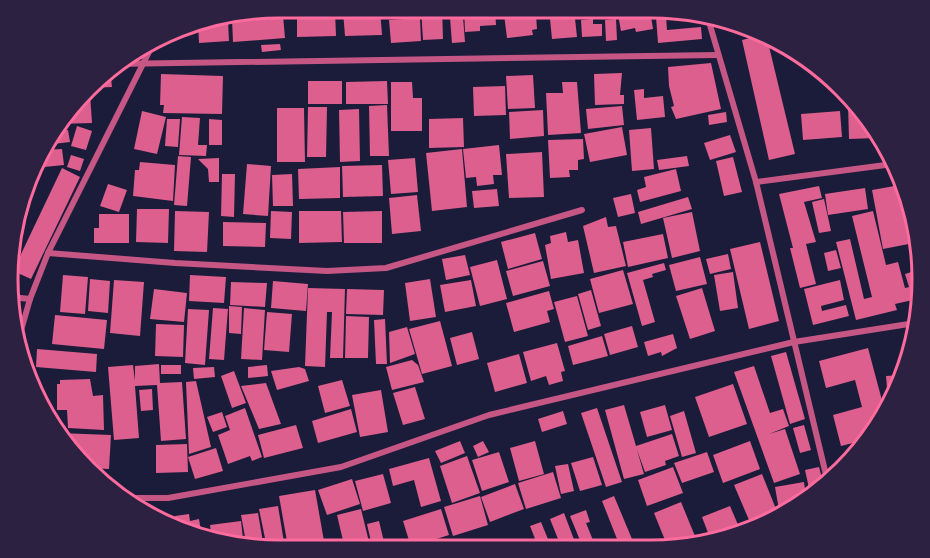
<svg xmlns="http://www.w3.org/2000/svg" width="930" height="558" viewBox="0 0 930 558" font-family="'Alegreya Sans',sans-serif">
<rect width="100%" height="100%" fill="#1b1b3a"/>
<!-- building -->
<g fill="#dd5f8e">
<path d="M273,8V13L258,12V11Z"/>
<path d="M383,8H397L398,16L384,17Z"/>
<path d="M405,8H419L420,14L406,16Z"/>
<path d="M421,8H442L443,39L423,40Z"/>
<path d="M380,9L382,35L345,36L343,11Z"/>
<path d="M464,9H495L496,25L480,26V31L465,32Z"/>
<path d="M499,9H526L527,16L536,15L537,29L532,30L533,35L507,38L504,14H500Z"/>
<path d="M549,9H574L577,37L552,39Z"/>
<path d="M580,9H612V17L580,16Z"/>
<path d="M617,9L650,10L653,29L636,32L635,28L621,31Z"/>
<path d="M335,10L336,36L297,37V11Z"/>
<path d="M651,10H667L668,12L652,14Z"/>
<path d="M670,10L695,12V18L671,20Z"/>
<path d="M283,15L285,38L233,42L232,19Z"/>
<path d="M666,16L667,30L701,27L702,39L658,43L656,17Z"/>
<path d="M463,17L465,42L452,43L450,18Z"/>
<path d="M420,18L421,41L391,43L389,20Z"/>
<path d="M593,19V24H602V36L582,37L581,20Z"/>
<path d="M616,19L617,40L606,41L605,20Z"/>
<path d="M228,20L229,41L199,43L198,21Z"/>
<path d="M197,21L192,32L181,28L192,22Z"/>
<path d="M766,34L795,154L769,160L742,40Z"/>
<path d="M280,44L281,50L262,52L261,45Z"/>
<path d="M711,63L721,109L676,119L671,107L674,106L669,86L668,67Z"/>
<path d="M110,70L112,87L91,88L107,71Z"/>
<path d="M622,73L620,95H624V104L595,105L594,74Z"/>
<path d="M161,74L223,76L222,114L163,113L164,105H160Z"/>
<path d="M533,75L535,108L508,109L506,76Z"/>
<rect x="308" y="81" width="34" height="23"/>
<path d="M387,81L388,104H346V82Z"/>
<path d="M391,82H412L413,98H422V131H391Z"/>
<path d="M562,82H577L581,133L548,135L546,93H563Z"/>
<path d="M505,86L506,115L474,116L473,87Z"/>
<path d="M644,89V98L663,96L665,117L637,120L634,90Z"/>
<path d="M85,94H90L92,123L57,124Z"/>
<path d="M848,104H852L876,131V138L849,139Z"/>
<path d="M387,105L389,156H370L369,106Z"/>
<path d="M622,106L624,125L588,129L586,109Z"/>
<path d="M308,107H327L326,157H307Z"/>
<path d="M277,108H304L305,162H277Z"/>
<path d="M359,109L360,161L340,162L339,110Z"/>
<path d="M543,110L544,136L510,139L509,112Z"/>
<path d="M142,111L166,117L157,154L134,149Z"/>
<path d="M840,111L842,137L803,140L801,114Z"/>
<path d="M726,112L727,122L709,125L708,115Z"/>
<path d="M182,117L200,118L198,145H207L206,156L179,155Z"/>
<path d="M463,118L464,147L429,148V119Z"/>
<path d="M167,119H180L178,147L165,146Z"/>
<path d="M209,119L222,120V145H209Z"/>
<path d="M77,126L92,131L86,150L71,146Z"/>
<path d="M622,127L627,155L590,162L584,134Z"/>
<path d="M651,128L654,169L632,171L629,130Z"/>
<path d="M68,130L70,142L45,145L51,132Z"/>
<path d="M730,135L736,152L710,160L704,143Z"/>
<path d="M583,139L584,159L578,160V170H569L570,177L550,178L548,140Z"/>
<path d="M499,145L502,175H493L494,184L477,186L476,177L466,178L463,149Z"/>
<path d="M62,149L64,165L34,168L42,150Z"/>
<path d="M462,149L467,207L432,211L426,153Z"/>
<path d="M542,152L544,197L509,198L506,154Z"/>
<path d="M71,155L84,159L80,171L67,167Z"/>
<path d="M178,156L191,157L187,206L174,205Z"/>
<path d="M687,156L689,166L659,170L657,160Z"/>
<path d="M733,157L742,192L724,196L716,161Z"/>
<path d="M219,158V182H209L208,169L198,159Z"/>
<path d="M415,158L418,192L391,194L388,160Z"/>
<path d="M140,162L175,165L173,201L133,196L135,170H139Z"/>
<path d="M247,164L271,166L268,216L243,214Z"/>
<path d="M382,165L383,196L343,197L342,166Z"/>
<path d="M340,167V198L299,199L298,169Z"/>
<path d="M62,168L80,177L31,279L13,271Z"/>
<path d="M676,169L681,191L640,202L637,190L646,187L644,177Z"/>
<path d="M222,174H235L234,217L221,216Z"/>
<path d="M292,174L293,206H273L272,175Z"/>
<path d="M108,184L127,190L119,212L100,206Z"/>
<path d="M900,185L919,242L883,249L872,190Z"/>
<path d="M819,186L822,198L804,202L816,242L806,244L816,284L800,288L790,248H793L779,194Z"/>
<path d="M865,188L868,209L828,215L825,194Z"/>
<path d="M497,189L499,206L474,208L472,191Z"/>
<path d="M631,194L635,213L618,217L613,198Z"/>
<path d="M417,195L421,231L392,234L389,198Z"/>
<path d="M688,197L692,209L641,224L638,212Z"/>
<path d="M824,199L831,231L819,233L812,202Z"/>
<path d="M137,209H169L168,243L136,242Z"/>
<path d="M175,211L209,212L207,252L174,251Z"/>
<path d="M271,211L292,212L291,239L270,238Z"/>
<path d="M299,211H341L342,242L299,243Z"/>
<path d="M382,211V243H344L343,212Z"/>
<path d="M873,211L886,265L898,262L905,288L909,287L905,274L918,270L917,299L895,304L897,310L856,320L836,242L850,239L864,299L872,297L852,216Z"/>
<path d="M692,212L700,251L672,258L663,218Z"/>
<path d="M99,214H129V243H94V228H99Z"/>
<path d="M606,217L608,227L616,226L626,266L594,273L583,226Z"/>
<path d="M223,222L266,223L265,247L223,246Z"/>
<path d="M566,232L568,242L578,240L584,273L551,279L545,245L551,243L550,236Z"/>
<path d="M535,233L542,259L508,269L501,242Z"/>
<path d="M663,234L668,258L628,267L623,242Z"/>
<path d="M760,242L779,321L749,329L730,249Z"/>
<path d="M836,250L841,268L828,271L824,253Z"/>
<path d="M728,254L731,269L710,274L706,259Z"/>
<path d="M465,255L470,275L446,280L442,259Z"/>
<path d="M700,257L707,284L676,291L669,265Z"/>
<path d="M497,260L507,299L480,306L470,267Z"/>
<path d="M543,261L550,286L513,296L506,271Z"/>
<path d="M664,263L666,270L652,274L653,277L643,280L655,322L642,326L627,273Z"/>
<path d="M623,270L633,304L599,313L590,279Z"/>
<path d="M733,272L738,308L720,311L714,275Z"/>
<path d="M63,275L88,277L85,314L60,312Z"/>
<path d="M190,275L226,277L224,303L189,301Z"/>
<path d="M90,279L110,281L108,313L88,311Z"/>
<path d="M430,279L436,317L410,321L405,283Z"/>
<path d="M114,280L144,282L140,336L110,333Z"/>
<path d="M471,280L476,306L445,312L440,285Z"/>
<path d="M840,280L844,300L821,306L822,311L846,305L849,316L813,325L804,289Z"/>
<path d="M273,281L308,284L306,311L271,308Z"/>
<path d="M231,282L267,283L265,307L230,305Z"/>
<path d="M308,288L345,289L343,358H330L332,312H327L325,367L305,366Z"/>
<path d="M702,288L715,331L690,339L676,296Z"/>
<path d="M154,289L187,293L184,322L150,319Z"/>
<path d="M347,289L384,290L383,315L346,314Z"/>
<path d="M591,290L601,326L588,330L578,294Z"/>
<path d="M549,291L554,309L547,311L550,322L514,332L506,303Z"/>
<path d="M577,296L588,336L565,342L554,302Z"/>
<path d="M229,306L242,307L241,334L229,333Z"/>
<path d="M213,308L228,309L224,360L209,359Z"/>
<path d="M244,308L265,310L262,360L241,359Z"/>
<path d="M188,309L209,310L205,365L185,363Z"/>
<path d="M267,312L292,314L289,352L264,350Z"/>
<path d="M55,315L107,320L104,349L52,344Z"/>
<path d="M346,316L369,317L368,358H345Z"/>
<path d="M385,319L387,364H376L374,320Z"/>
<path d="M440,321L452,366L422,374L409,329Z"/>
<path d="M156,324L184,325L183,357L155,356Z"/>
<path d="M632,326L638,347L610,355L604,334Z"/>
<path d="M407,327L415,354L390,363L389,332Z"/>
<path d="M472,332L479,359L457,365L450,338Z"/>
<path d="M673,334L677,348L662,356L661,352L648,356L644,342Z"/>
<path d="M602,336L608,356L573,365L568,346Z"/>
<path d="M557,343L565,371L561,372L563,381L549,385L546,376L531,381L523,352Z"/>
<path d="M868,348L884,408L869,439L841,446L833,415L862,407L855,380L826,388L819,361Z"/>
<path d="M37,349L97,354L96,372L36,367Z"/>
<path d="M786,352L805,419L790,424L771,356Z"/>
<path d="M519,354L527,383L495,392L487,363Z"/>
<path d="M412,360L418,365L424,382L392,390L386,367Z"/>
<path d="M159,364L160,383L182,382L186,439L161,441L157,385L135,386L139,438L114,440L108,367L133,365L135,381V366Z"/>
<rect x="161" y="365" width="20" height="9"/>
<path d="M267,365L268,376L248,378V367Z"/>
<path d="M754,366L770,413L783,409L789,426L769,434L785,429L800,474L774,483L734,372Z"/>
<path d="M214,367L215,377L194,379L193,368Z"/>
<path d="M299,367L305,369L309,381L277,390L271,371Z"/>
<path d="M234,371L246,403L232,408L221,376Z"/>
<path d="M901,375L888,401L886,376Z"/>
<path d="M90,379L93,396L103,395L104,430L68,428L67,410H57V384H60V380Z"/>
<path d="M342,380L350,406L325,413L318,386Z"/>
<path d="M196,381L211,447L189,454L186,382Z"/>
<path d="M266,383L281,424L259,429L241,386Z"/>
<path d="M733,384L747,424L709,437L695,397Z"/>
<path d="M415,387L425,419L403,425L393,393Z"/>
<path d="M152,389L153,410L141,411L139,390Z"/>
<path d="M381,390L388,432L360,437L352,395Z"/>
<path d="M624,405L636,446L672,434L679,456L665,461L666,465L645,472L637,450L644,474L624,479L605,410Z"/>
<path d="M665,405L672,430L647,437L640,412Z"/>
<path d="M245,408L262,457L252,461L250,456L228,464L218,435L230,430L225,416Z"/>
<path d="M597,408L622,482L606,487L581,413Z"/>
<path d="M351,409L357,432L318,443L312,421Z"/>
<path d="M563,411L567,424L542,432L538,419Z"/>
<path d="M684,411L696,453L682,457L670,416Z"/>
<path d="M222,412L227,427L213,432L207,417Z"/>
<path d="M296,425L303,448L264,458L258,435Z"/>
<path d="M804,425L811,450L800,453L793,428Z"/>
<path d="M59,433L111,435L109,469L87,468L63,444Z"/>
<path d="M460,441L465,453L441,463L435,451Z"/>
<path d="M483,441L489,452L478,457L473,446Z"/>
<path d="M535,441L544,474L519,481L510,448Z"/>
<path d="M750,441L760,469L723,483L713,455Z"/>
<path d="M187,444L188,472L156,473V445Z"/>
<path d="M216,448L223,471L195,479L188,457Z"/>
<path d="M499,452L509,482L482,491L472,460Z"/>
<path d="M707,452L714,472L682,483L674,463Z"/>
<path d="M467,456L480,493L452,503L440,466Z"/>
<path d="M593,457L602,485L580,491L571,463Z"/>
<path d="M429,458L441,501L421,507L414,480L393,486L389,469Z"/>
<path d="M568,464L574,491L561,494L555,466Z"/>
<path d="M673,467L683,493L647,506L638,480Z"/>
<path d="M819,467L823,482L810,493L805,470Z"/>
<path d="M553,472L561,498L526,509L518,483Z"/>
<path d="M383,474L391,503L363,511L355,481Z"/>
<path d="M762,474L776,509L749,520L734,485Z"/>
<path d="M352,479L360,504L327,515L318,490Z"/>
<path d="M804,482L806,497L794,508L779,510L775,487Z"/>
<path d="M515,484L524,509L490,522L481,497Z"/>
<path d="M315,490L324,541L288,547L279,496Z"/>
<path d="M480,496L488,525L453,536L444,507Z"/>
<path d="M614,496L632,539L619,544L602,501Z"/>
<path d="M681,502L697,541L669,550L654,513Z"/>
<path d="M278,506L285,548H267L259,509Z"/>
<path d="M730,506L739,527L710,538L702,517Z"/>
<path d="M361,509L370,546L345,549L337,515Z"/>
<path d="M441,509L449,535L411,547L403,521Z"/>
<path d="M586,510L590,522L586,523L597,550H584L570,516Z"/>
<path d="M258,513L264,548H247L241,515Z"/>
<path d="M564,513L578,550L562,549L550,519Z"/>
<path d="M189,514L190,521L199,519L202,537L175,530L165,524L176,523L175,516Z"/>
<path d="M241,521L244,548L212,540L210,525Z"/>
<path d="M379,521L384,542L372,546L367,524Z"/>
<path d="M541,522L552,549H539L530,526Z"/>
<path d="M651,539L655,550H624Z"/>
<path d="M432,542L436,549H417Z"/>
<path d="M474,543L476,549H459Z"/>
<path d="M532,543L535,549H517Z"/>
</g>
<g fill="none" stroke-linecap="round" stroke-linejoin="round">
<!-- minor -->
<g stroke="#c65784" stroke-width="6">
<path d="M707,15L756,182L827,479"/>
<path d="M113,64L717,55"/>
<path d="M756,182L893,164"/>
<path d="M48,253L175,263L327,271L386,268L582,210"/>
<path d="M11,297L30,299"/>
<path d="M18,341L30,299L48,253L154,42"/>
<path d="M119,498H168L341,467L489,415L794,342L915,323"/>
</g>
</g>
<!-- crop -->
<path d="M0 0H930V558H0ZM279 18H651A261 261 0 0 1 912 279V279A261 261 0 0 1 651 540H279A261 261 0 0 1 18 279V279A261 261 0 0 1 279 18Z" fill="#2d2142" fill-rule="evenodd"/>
<path fill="none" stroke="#ff6b9d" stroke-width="3" d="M279 18H651A261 261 0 0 1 912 279V279A261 261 0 0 1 651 540H279A261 261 0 0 1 18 279V279A261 261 0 0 1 279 18Z"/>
</svg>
